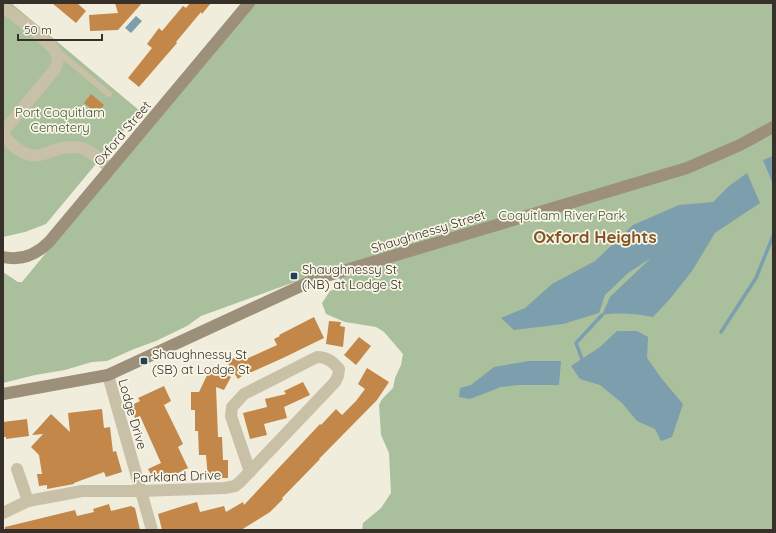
<svg xmlns="http://www.w3.org/2000/svg" width="776" height="533" viewBox="0 0 776 533" font-family="Quicksand,sans-serif">
<rect width="100%" height="100%" fill="#f1eddc"/>
<!-- green -->
<g fill="#aac09c">
<path d="M3,3H11L140,111L46,224L25,232L3,237Z"/>
<path d="M252,3H773V530H362L363,523L381,508L391,493L389,453L381,435L379,405L382,399L393,388L395,378L401,365L403,354L384,332L376,327L345,322L326,314L322,303L330,291L344,286L333,268L201,316L187,326L156,341L134,349L107,361L92,362L65,370L35,375L3,383V272L18,282H22Z"/>
</g>
<!-- water -->
<g fill="#7c9ead">
<path d="M136,16L142,21L131,33L125,28Z"/>
<path d="M773,156V184L763,160Z"/>
<path d="M747,173L760,203L715,233L692,271L669,300L653,317C636,314 620,312 602,315L610,297L651,258L628,273L605,295L599,313L563,324L514,330L501,318L525,308L552,284L595,261L633,225L679,205L713,202L729,186Z"/>
<path d="M617,331H637L648,337L647,358L662,379L683,404L672,437L661,441L655,429L637,421L622,403L600,385L580,379L571,366L600,347Z"/>
<path d="M529,361H561L559,385H518L501,387L470,399L459,397L460,388L471,385L494,367Z"/>
</g>
<g fill="none" stroke-linecap="round" stroke-linejoin="round">
<!-- stream -->
<g stroke="#7c9ead" stroke-width="3.5">
<path d="M721,332L756,278L773,236"/>
<path d="M582,359L576,343L602,315"/>
</g>
</g>
<!-- building -->
<g fill="#c28749">
<path d="M52,3H77L86,11L76,23Z"/>
<path d="M115,3H142L118,30L90,31L89,15L118,13Z"/>
<path d="M190,3H211L202,14L201,12L176,42L177,43L139,87L128,78L152,48L147,44L159,28L162,31L183,6L186,8Z"/>
<path d="M91,94L104,105L97,114L84,103Z"/>
<path d="M314,317L324,338L283,358L247,374L246,373L238,379L227,362L242,353L246,359L277,345L274,339L280,336L279,335Z"/>
<path d="M329,321L341,322L340,326L345,327L343,347L326,344Z"/>
<path d="M359,337L371,346L356,365L344,355Z"/>
<path d="M211,367L231,377L224,390L216,387L218,437H222L223,460H228V478H208L206,455H199L198,431H195V410H191V392H199Z"/>
<path d="M367,368L389,382L377,400L319,459H320L282,498L283,499L270,512L241,530H162L158,514L183,506L197,502L200,512L224,506L226,512L243,502L244,505L320,424L321,425L336,409L342,415L356,401L365,389L358,384Z"/>
<path d="M303,382L310,395L284,407L287,418L264,424L267,435L250,439L243,413L267,407L265,399L286,394L284,391Z"/>
<path d="M164,386L171,401L164,405L183,444L178,447L188,468L164,480L162,476L154,480L148,469L161,463L140,416L135,418L130,406L140,401L138,398Z"/>
<path d="M102,409L104,428L110,427L113,452L116,451L122,472L106,477L104,472L74,483V484L47,489V485L39,486L37,474H42L39,455L31,447L43,434L32,435L51,414L70,432L68,413Z"/>
<path d="M27,419L29,436L6,439V437H3V422Z"/>
<path d="M109,504L111,511L131,506L135,508L140,530H5V527L75,510L77,516L94,512L93,509Z"/>
</g>
<g fill="none" stroke-linecap="round" stroke-linejoin="round">
<!-- lane -->
<path stroke="#c9c0a8" stroke-width="6" d="M57,51L109,94"/>
<!-- street -->
<g stroke="#c9c0a8" stroke-width="12">
<path d="M3,7C14,15 53,44 57,54C59,59 57,64 55,69L3,132"/>
<path d="M3,136C11,143 20,154 31,155C39,157 46,153 52,151C82,141 89,150 111,169"/>
<path d="M108,375L152,530"/>
<path d="M17,469L28,501"/>
<path d="M3,513L28,501L82,491H141L225,488L235,486L240,482L335,382L338,376L339,369C332,361 327,357 317,357L244,394L232,407L231,416L250,472"/>
</g>
<!-- secondary -->
<g stroke="#9c907a" stroke-width="12">
<path d="M3,257C21,261 36,255 49,242L249,3"/>
<path d="M3,394L108,375L316,279L687,168L740,145L773,127"/>
</g>
</g>
<!-- markers -->
<g fill="#1f4356" stroke="#f9f6e8" stroke-width="1.5">
<rect x="290" y="272" width="8" height="8" rx="2"/>
<rect x="140" y="357" width="8" height="8" rx="2"/>
</g>
<g text-anchor="middle" dominant-baseline="central" stroke-width="3.5" stroke-linejoin="round" paint-order="stroke">
<!-- park labels -->
<g font-size="13" fill="#3b532d" stroke="#f9f6e8">
<text x="60" y="112">Port Coquitlam<tspan x="60" dy="15">Cemetery</tspan></text>
<text x="562" y="215">Coquitlam River Park</text>
</g>
<!-- street labels -->
<g font-size="13" fill="#363028" stroke="#f9f6e8">
<text transform="translate(122 133) rotate(-50)">Oxford Street</text>
<text transform="translate(428 231) rotate(-17)">Shaughnessy Street</text>
<text transform="translate(133 414) rotate(74)">Lodge Drive</text>
<text transform="translate(177 476) rotate(-2)">Parkland Drive</text>
</g>
<!-- poi labels -->
<g font-size="13" fill="#363028" stroke="#f9f6e8" text-anchor="start">
<text x="302" y="269">Shaughnessy St<tspan x="302" dy="15">(NB) at Lodge St</tspan></text>
<text x="152" y="354">Shaughnessy St<tspan x="152" dy="15">(SB) at Lodge St</tspan></text>
</g>
<!-- district labels -->
<g font-size="17" font-weight="bold" fill="#825424" stroke="#f9f6e8">
<text x="595" y="236">Oxford Heights</text>
</g>
</g>
<!-- border -->
<rect width="776" height="533" fill="none" stroke="#363028" stroke-width="8"/>
<!-- scale -->
<path d="M18 34v6h84v-6" fill="none" stroke="#363028" stroke-width="2"/>
<text x="24" y="34" font-size="12" fill="#363028" stroke="#f9f6e8" stroke-width="3" paint-order="stroke">50 m</text>
</svg>
